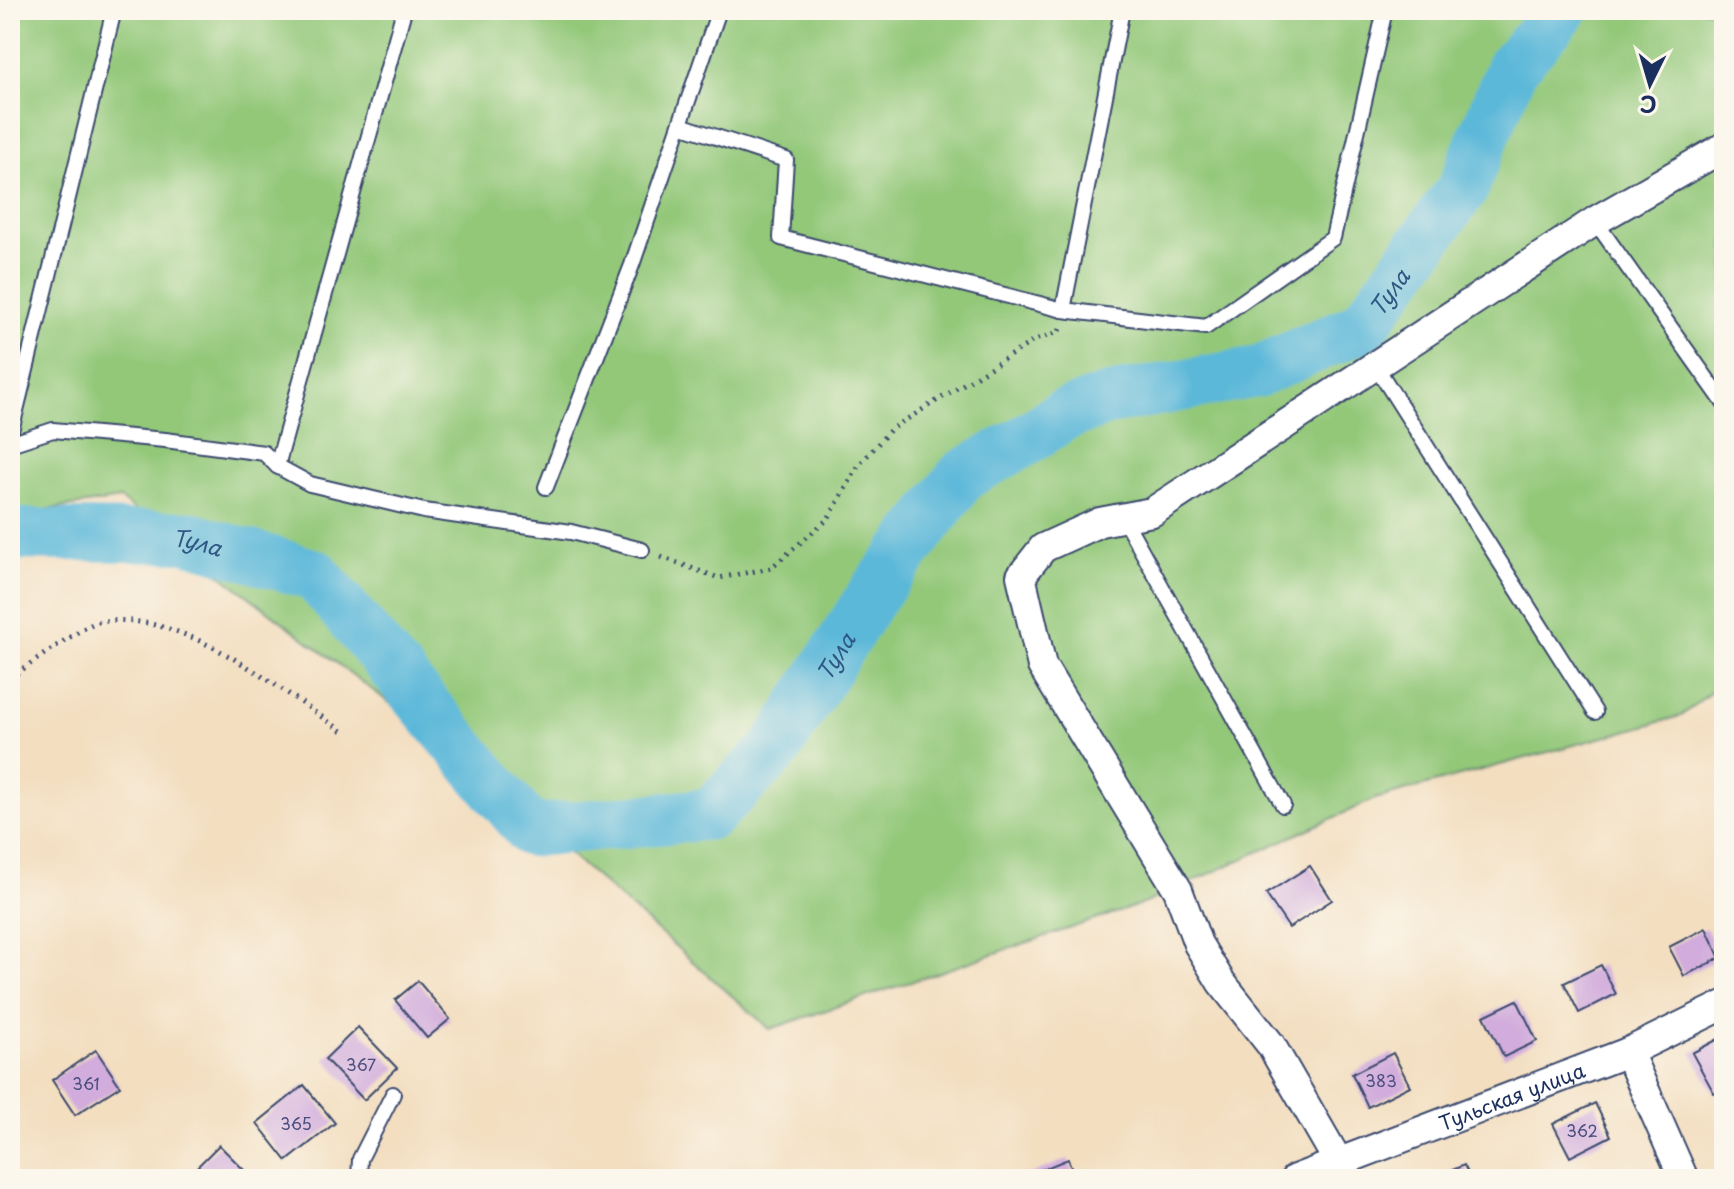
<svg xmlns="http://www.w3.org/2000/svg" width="1734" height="1189" viewBox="0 0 1734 1189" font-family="'Playpen Sans',sans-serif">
<rect width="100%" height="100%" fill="#fbf7ec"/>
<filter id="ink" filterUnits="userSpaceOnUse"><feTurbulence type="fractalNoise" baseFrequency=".0125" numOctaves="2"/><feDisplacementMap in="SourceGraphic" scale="16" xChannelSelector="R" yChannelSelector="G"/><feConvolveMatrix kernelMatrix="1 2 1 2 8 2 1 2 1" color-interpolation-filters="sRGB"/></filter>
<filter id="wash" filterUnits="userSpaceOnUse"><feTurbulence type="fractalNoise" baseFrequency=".006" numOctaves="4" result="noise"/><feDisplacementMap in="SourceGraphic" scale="32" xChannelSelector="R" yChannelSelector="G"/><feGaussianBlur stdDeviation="1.8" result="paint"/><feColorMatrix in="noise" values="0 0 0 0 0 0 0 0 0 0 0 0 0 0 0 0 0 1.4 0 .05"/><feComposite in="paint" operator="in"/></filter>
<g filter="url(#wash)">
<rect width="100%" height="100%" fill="#f3dec0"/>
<!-- green -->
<path fill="#93c879" stroke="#577c6c" stroke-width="2" d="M10,10H1724V681L1681,716L1375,799L1145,903L770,1029L445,745L120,499L10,515Z"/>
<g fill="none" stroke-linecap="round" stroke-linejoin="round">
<!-- river -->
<path stroke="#5bb8d9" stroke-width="52" id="s1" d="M10,534L187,537L315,575L531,831L710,814L775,750L871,597L963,475L1023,442L1062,416L1109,399L1257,372L1363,326L1463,188L1512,67L1562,10"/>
</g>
<g id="blocks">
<!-- building -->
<g fill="#d1acdc">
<path d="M1310,866L1332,900L1289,928L1266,894Z"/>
<path d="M1706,928L1720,958L1684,976L1669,947Z"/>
<path d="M1601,965L1616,994L1579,1013L1564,983Z"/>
<path d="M418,981L450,1019L427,1038L395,1000Z"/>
<path d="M1517,1000L1537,1041L1504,1057L1484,1016Z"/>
<path d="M358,1027L397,1068L364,1100L325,1059Z"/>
<path d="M1724,1036V1088L1714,1093L1692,1053Z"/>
<path d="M96,1050L120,1086L75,1115L52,1080Z"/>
<path d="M1393,1053L1410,1086L1368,1107L1352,1074Z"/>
<path d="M304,1085L335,1123L287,1161L257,1123Z"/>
<path d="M1595,1103L1611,1136L1570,1157L1553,1124Z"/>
<path d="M219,1145L253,1179H195L190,1174Z"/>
<path d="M1068,1159L1076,1179H1027L1026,1176Z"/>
<path d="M1464,1165L1471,1179H1432Z"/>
</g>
</g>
</g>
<g filter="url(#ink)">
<use href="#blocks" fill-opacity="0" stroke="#3b496d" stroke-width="2"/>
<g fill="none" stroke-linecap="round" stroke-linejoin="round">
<!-- lane casing -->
<g stroke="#3b496d" stroke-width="18">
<g id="lane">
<path d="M680,125L786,160L781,238L1063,310L1206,327L1333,238L1385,10"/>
<path d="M1595,221L1724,403"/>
<path d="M1063,310L1122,10"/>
<path d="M1375,365L1595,712"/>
<path d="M10,435L114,10"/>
<path d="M10,444L53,430L165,440L264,453L277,466L310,484L424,511L571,532L642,550"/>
<path d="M277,466L404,10"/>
<path d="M546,487L632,265L719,10"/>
<path d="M1123,517L1283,805"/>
<path d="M359,1179L360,1159L393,1094"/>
</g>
</g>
<!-- street casing -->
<g stroke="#3b496d" stroke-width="32">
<g id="street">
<path d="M1628,1052L1684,1179"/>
<path d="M1339,1163L1271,1045L1221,982L1198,944L1178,890L1042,666L1021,576L1043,548L1100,522L1152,512L1595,221L1724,147"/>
<path id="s2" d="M1295,1179L1628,1052L1724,1005"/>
</g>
</g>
<!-- path -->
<g stroke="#3b496d" stroke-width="5" stroke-dasharray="2 6" stroke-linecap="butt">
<path d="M661,557L719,578L771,568L828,519L859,465L891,429L1035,340L1059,332L1060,329"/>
<path d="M10,678C25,668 85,624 98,622C183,608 277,688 344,732"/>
</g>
<!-- lane -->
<use href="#lane" stroke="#fff" stroke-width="14"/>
<!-- street -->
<use href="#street" stroke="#fff" stroke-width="28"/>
</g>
</g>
<g text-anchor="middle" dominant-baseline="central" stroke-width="7" stroke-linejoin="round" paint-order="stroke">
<!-- number labels -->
<g font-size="16" fill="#484e7e">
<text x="361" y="1064">367</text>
<text x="1381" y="1080">383</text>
<text x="86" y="1083">361</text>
<text x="296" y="1123">365</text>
<text x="1582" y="1130">362</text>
</g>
<!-- street labels -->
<g font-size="20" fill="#1b2f5e" stroke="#fbf7ec">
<text stroke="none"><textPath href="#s2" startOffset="232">Тульская улица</textPath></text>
</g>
<!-- water labels -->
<g font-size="22" font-style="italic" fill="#2e5883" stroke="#fbf7ec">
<text stroke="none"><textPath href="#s1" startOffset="1724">Тула</textPath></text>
<text stroke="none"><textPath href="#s1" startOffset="188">Тула</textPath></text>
<text stroke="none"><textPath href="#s1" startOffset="1028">Тула</textPath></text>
</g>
</g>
<!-- margin -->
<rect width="1734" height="1189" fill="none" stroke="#fbf7ec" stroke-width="40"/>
<!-- north arrow -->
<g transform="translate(1650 84) rotate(185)" stroke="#fbf7ec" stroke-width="6" paint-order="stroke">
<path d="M0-6L14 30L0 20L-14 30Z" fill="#1b2f5e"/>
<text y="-12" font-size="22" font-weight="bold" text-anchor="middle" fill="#1b2f5e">С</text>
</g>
</svg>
